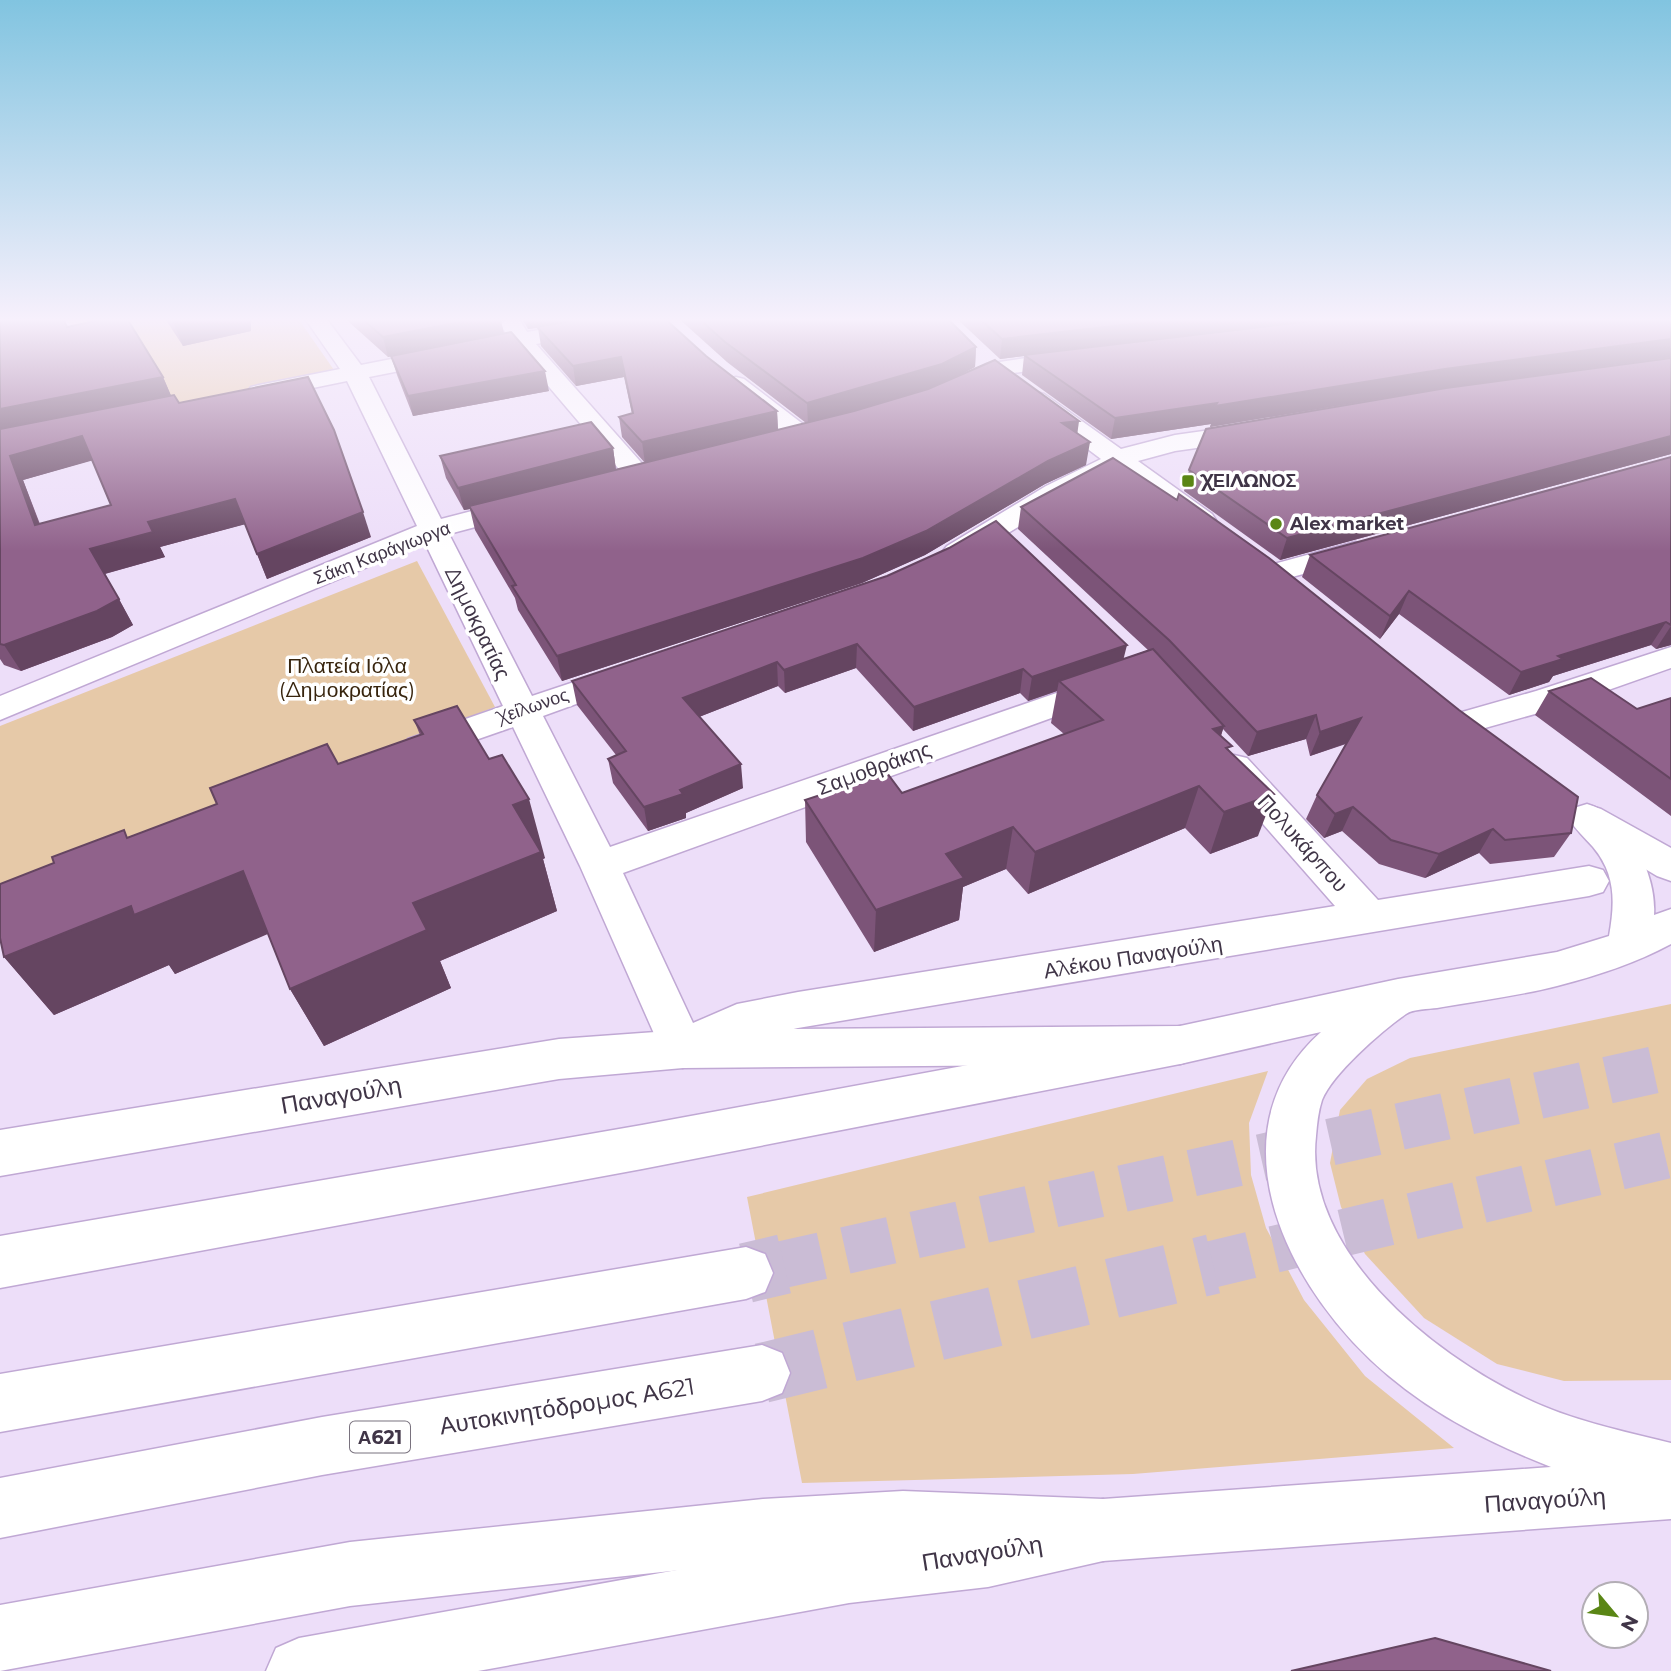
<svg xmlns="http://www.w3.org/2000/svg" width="1671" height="1671" viewBox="0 0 1671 1671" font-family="Montserrat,sans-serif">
<rect width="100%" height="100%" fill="#eddef9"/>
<!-- green -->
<g fill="#e6c9a8">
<path d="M297,317L334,370L112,420L67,318Z"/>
<path d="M417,561L495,707L0,899V726Z"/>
<path d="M1671,1004V1380L1564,1381L1497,1364L1424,1318L1365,1254L1341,1207L1330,1163L1340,1110L1367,1079L1410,1058Z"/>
<path d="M1268,1071L1249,1123L1251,1175L1266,1228L1304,1300L1365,1376L1454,1448L1133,1474L802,1483L747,1197Z"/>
</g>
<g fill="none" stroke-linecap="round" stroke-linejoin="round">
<!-- highway-tunnel-far1 -->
<g stroke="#cabcd5" stroke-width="47" stroke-dasharray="47 24" stroke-linecap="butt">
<path d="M776,1266L1671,1066"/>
<path d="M1205,1266L1671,1154"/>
</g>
<!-- highway-tunnel -->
<g stroke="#cabcd5" stroke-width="60" stroke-dasharray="60 30" stroke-linecap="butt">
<path d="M746,1273L784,1264"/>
<path d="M762,1373L1213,1264"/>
</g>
<!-- street casing -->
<g stroke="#c0a8d4" stroke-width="3">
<g id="street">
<path d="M304,317H325L361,365L508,336L500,324L511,318L519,319L527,332L617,317H668L658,323L536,344L647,469L651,475L647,481H629L516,348L369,377L441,519L522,498L532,500L536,506L532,512L449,534L532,696L625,665L637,668L642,675L637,682L543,716L610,847L1091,681L1103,677L1115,681L1120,688L1115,695L623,873L693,1023L737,1004L798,992L1335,906L1221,776L1216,767L1221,758L1234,755L1247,758L1378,900L1589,866L1603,870L1609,881L1603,892L1589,896L798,1028L745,1040L683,1068L667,1063L580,866L513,727L421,759L408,755L403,747L408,739L503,706L425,543L0,720V696L417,526L347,381L259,399L251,397L247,392L251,387L259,385L340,369Z"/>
<path d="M1074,351L1082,353L1085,358L1082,363L1000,375L966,393H950L946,388L950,383L986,364Z"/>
<path d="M736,377L744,379L812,431L816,436L812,441H794L728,389L724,384L728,379Z"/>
<path d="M1036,392L1044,394L1121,449L1175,435L1253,424L1262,427L1266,432L1262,437L1253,440L1175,451L1138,461L1212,514L1216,520L1212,526L1202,528L1192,526L1118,471L1066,498L967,558L957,561L947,558L942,552L947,546L1046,486L1101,459L1028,404L1024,399L1028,394Z"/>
<path d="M1355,542L1365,545L1370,551L1365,557L1274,582L1263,579L1259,573L1263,567Z"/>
<path d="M1671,647V668L1560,707L1460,735L1448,732L1443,724L1448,716L1536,691Z"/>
<path d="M1588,805L1601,809L1671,848V881L1657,876L1575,827L1569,818L1575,809Z"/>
</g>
</g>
<!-- secondary casing -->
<g stroke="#c0a8d4" stroke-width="3">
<path id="secondary" d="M1587,804C1628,816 1657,874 1654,915L1671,909V944C1636,963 1596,976 1557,986C1518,996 1477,1001 1437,1008C1429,1009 1413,1009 1406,1014C1383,1030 1333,1073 1322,1100C1318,1112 1317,1124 1316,1136C1303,1250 1432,1354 1525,1398C1570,1420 1622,1431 1671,1443V1519L1103,1561L988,1587L849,1603L478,1671H266L276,1648L299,1638L849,1539L988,1525L1103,1499L1551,1467C1492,1444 1438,1417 1389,1376C1292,1296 1206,1135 1321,1032L1180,1064L683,1068L559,1079L0,1176V1130L559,1039L683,1030L1180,1026L1398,979L1557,952L1609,936C1615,903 1616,874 1593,847C1584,837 1575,829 1568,817L1574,808Z"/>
</g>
<!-- highway casing -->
<g stroke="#c0a8d4" stroke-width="3">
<g id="highway">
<path d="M1180,1026L1196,1031L1203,1045L1196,1059L1180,1064L642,1169L0,1288V1236L642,1125Z"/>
<path d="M746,1247L765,1254L773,1273L765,1292L746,1299L0,1432V1374Z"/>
<path d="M762,1345L782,1353L790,1373L782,1393L762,1401L322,1475L0,1538V1478L322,1417Z"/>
<path d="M903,1491L1103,1499L1125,1508L1134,1530L1125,1552L1103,1561L903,1553L763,1561L350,1606L0,1671V1605L350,1542L763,1499Z"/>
</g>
</g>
<!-- street -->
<use href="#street" fill="#fff" fill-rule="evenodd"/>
<!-- secondary -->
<use href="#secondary" fill="#fff" fill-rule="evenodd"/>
<!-- highway -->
<use href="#highway" fill="#fff" fill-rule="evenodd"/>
</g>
<!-- wall -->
<g fill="#7c5478" fill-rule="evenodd">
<path d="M0,317L67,327L163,377L171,396L179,403L371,537L267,579L245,524L160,547L165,557L105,574L133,625L112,637L21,671L4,665L0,659ZM92,460L111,505L40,524L23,480Z"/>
<path d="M164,317H251V331L183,346Z"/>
<path d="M347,317H508L501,321L504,334L549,391L413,416L397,375L391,356L388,357L349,322Z"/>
<path d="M521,317H663L706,356L777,411L778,430L806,423L727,362L677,317H946L976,347L975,367L957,376L1077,433L1086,465L1045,484L925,555L862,583L562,681L518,610L515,598L475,530L470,509L464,510L446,478L440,456L613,448L616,470L645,463L622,437L619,417L632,414L624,377L576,386L541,346L538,328L528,329ZM929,388L854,411L850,412Z"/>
<path d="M955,317H1671V358L1487,382L1671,358V454L1280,560L1184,491L1189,470L1441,389L1210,427L1211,424L1111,439L1022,375L1024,356L1000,359Z"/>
<path d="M1671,457V645L1656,649L1651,645L1553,676L1549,682L1509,695L1399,614L1380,639L1302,577L1310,555Z"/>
<path d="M1021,507L1571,833L1554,857L1490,864L1479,853L1425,878L1379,864L1342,831L1324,838L1306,819L1317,795L1346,744L1310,756L1306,739L1248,756L1223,729L1221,736L1230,752L1258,836L1210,854L1185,828L1028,894L1006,869L963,887L959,920L874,952L806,842L805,800L902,793L1064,734L1051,723L1057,691L1028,701L1020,693L913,731L856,668L785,693L778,686L699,717L743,788L686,813V818L648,831L613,783L608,759L616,755L577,705L572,681L887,576L1123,659L1148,650L1018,529Z"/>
<path d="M1549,691L1637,709L1671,698V816L1535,715Z"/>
<path d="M414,720L545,858L543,859L557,911L440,961L451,988L324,1046L290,989L268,933L175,974L169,965L54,1015L4,957L54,863L420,735Z"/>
</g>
<!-- shaded-wall -->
<g fill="#654561">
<path d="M171,317H251V331L183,346Z"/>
<path d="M486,317H508L501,321L504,334L388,357L383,337Z"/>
<path d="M526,317H598L528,329Z"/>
<path d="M1191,317H1349L1024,355V356L1000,359L1002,339Z"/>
<path d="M1671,339V357L1437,389L1210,427L1211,424L1111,439L1115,418L1445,369Z"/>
<path d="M976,347L975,367L941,385L808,424L807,403Z"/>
<path d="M621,357L624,377L576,386L573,366Z"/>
<path d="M545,371L549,391L413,416L408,396Z"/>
<path d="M163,377L173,400L0,434V409Z"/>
<path d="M777,411L778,432L645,463L642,442Z"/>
<path d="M1079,421L1076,444L1062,423Z"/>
<path d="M82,436L94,460L23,480L49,550L35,525L10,456Z"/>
<path d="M1671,436V454L1280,560L1287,538Z"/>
<path d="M1090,442L1086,465L1045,484L925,555L862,583L562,681L557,656L1048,461Z"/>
<path d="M613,448L616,470L469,506L470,509L464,510L458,488Z"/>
<path d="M235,499L246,524L160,547L165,557L104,574L90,549L148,522Z"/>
<path d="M363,512L371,537L267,579L257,554Z"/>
<path d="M1409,591L1399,614L1380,639L1390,616Z"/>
<path d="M119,599L133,625L112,637L21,671L4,645Z"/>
<path d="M1666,622L1651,645L1553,676L1549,682L1509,695L1521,672L1558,656Z"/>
<path d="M1671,626V645L1656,649Z"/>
<path d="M857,644L856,668L785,693L784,670Z"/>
<path d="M1127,645L1121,669L1059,681L1057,691L1028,701L1032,677Z"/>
<path d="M777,662L778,686L686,722L683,698Z"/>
<path d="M1023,669L1020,693L913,731L914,707Z"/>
<path d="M1316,715L1306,739L1248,756L1257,732Z"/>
<path d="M1361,718L1350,742L1310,756L1320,732Z"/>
<path d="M1224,726L1210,768L1213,729Z"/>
<path d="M741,764L743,788L686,813V818L648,831L644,807L680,790Z"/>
<path d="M1199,786L1185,828L1028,894L1035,852Z"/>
<path d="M1274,794L1258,836L1210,854L1224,812Z"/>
<path d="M529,799L545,858L543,859L557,911L440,961L451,988L324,1046L290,989L513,805Z"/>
<path d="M1353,807L1342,831L1324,838L1335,814Z"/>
<path d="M1013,827L1006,869L963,887L959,920L874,952L876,910L946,854Z"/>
<path d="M1493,829L1479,853L1425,878L1439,854Z"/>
<path d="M243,871L277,930L175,974L169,965L54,1015L4,957L131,906Z"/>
</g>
<!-- building -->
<g fill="#90628b" stroke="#654561" stroke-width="2" fill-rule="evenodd">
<path d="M0,317H62L67,327L115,317H126L163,377L0,409Z"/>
<path d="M360,317H486L383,337Z"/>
<path d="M594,317H663L706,356L777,411L642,442L619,417L633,413L621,357L573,366L537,327Z"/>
<path d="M697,317H946L976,347L942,364L807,403L725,342Z"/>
<path d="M978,317H1191L1002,339Z"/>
<path d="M1346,317H1671V339L1445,369L1215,406L1217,403L1115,418L1024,355Z"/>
<path d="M511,332L545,371L408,396L391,356Z"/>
<path d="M1671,358V436L1287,538L1189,470L1206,429L1446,388Z"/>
<path d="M995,360L1079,421L1062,423L1090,442L1048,461L926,531L863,558L557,656L512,586L516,585L469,506L854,411L928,389Z"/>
<path d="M308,377L334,430L363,512L257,554L235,499L148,522L153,532L90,549L119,599L97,611L4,645L0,644V429L174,395L179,403ZM82,436L111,505L35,525L10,456Z"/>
<path d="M591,422L613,448L458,488L440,456Z"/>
<path d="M1671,457V625L1666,622L1558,656L1563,659L1521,672L1409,591L1390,616L1310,555Z"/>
<path d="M1113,458L1177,500L1179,494L1269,558L1459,710L1578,797L1571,833L1505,840L1493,829L1439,854L1391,840L1353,807L1335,814L1317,795L1361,718L1320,732L1316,715L1257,732L1169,640L1021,507Z"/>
<path d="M996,521L1127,645L1032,677L1023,669L914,707L857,644L784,670L777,662L683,698L741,764L680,790L683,794L644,807L608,759L626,751L572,681L887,576L949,548Z"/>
<path d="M1153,649L1224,726L1213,729L1232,746L1226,748L1274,794L1224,812L1199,786L1035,852L1013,827L946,854L964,878L876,910L805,800L887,773L902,793L1103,720L1059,681Z"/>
<path d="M1591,678L1637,709L1671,698V779L1549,691Z"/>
<path d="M457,706L489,759L502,755L529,799L513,805L541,852L413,903L427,930L290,989L243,871L134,915L131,906L4,957L0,938V884L54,863L52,857L124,830L127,838L217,804L210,788L327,744L338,764L423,734L414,720Z"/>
<path d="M1435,1638L1551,1671H1291Z"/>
</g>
<!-- sky -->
<linearGradient id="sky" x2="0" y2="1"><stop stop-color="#81c4e0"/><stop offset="0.58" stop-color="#f7f0fc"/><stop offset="1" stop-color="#f7f0fc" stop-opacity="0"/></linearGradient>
<rect width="1671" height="551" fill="url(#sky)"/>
<!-- markers -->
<g fill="#5a8615" stroke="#fff" stroke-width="2.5">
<rect x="1181" y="474" width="14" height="14" rx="3.5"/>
<circle cx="1276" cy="524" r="7"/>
</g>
<g text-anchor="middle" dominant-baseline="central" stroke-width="7" stroke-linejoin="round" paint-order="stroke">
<!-- far-poi labels -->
<g font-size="18" font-weight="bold" fill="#403547" stroke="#fff" text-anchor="start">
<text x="1202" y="481">ΧΕΙΛΩΝΟΣ</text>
<text x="1290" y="524">Alex market</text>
</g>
<!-- far-street labels -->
<g font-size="18" fill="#403547" stroke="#fff">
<text transform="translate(382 553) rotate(-21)">Σάκη Καράγιωργα</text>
<text transform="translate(533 706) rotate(-19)">Χείλωνος</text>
</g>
<!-- shield labels -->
<rect fill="#fff" stroke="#79727e" stroke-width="2" x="350" y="1421.5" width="60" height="31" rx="5"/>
<g font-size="19" font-weight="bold" fill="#403547">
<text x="380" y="1437">Α621</text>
</g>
<!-- street labels -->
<g font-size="21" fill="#403547" stroke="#fff">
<text transform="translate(478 623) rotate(64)">Δημοκρατίας</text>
<text transform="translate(874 768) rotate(-20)">Σαμοθράκης</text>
<text transform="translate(1303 843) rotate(48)">Πολυκάρπου</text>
<text transform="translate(1133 957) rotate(-9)">Αλέκου Παναγούλη</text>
</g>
<!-- park labels -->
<g font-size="21" fill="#38250e" stroke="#fff">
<text x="347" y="665">Πλατεία Ιόλα<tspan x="347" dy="24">(Δημοκρατίας)</tspan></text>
</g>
<!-- near-street labels -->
<g font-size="24" fill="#403547" stroke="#fff">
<text transform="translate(341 1095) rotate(-10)">Παναγούλη</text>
<text transform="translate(567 1406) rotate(-9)">Αυτοκινητόδρομος Α621</text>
<text transform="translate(1545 1500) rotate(-4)">Παναγούλη</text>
<text transform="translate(982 1553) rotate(-9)">Παναγούλη</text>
</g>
</g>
<!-- north arrow -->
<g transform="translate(1615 1615) rotate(119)"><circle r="33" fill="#ffffff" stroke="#b3aeb5" stroke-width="2"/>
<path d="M0-5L12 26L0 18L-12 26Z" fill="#5a8615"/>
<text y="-10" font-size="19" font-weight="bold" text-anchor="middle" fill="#403547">N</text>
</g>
</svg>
